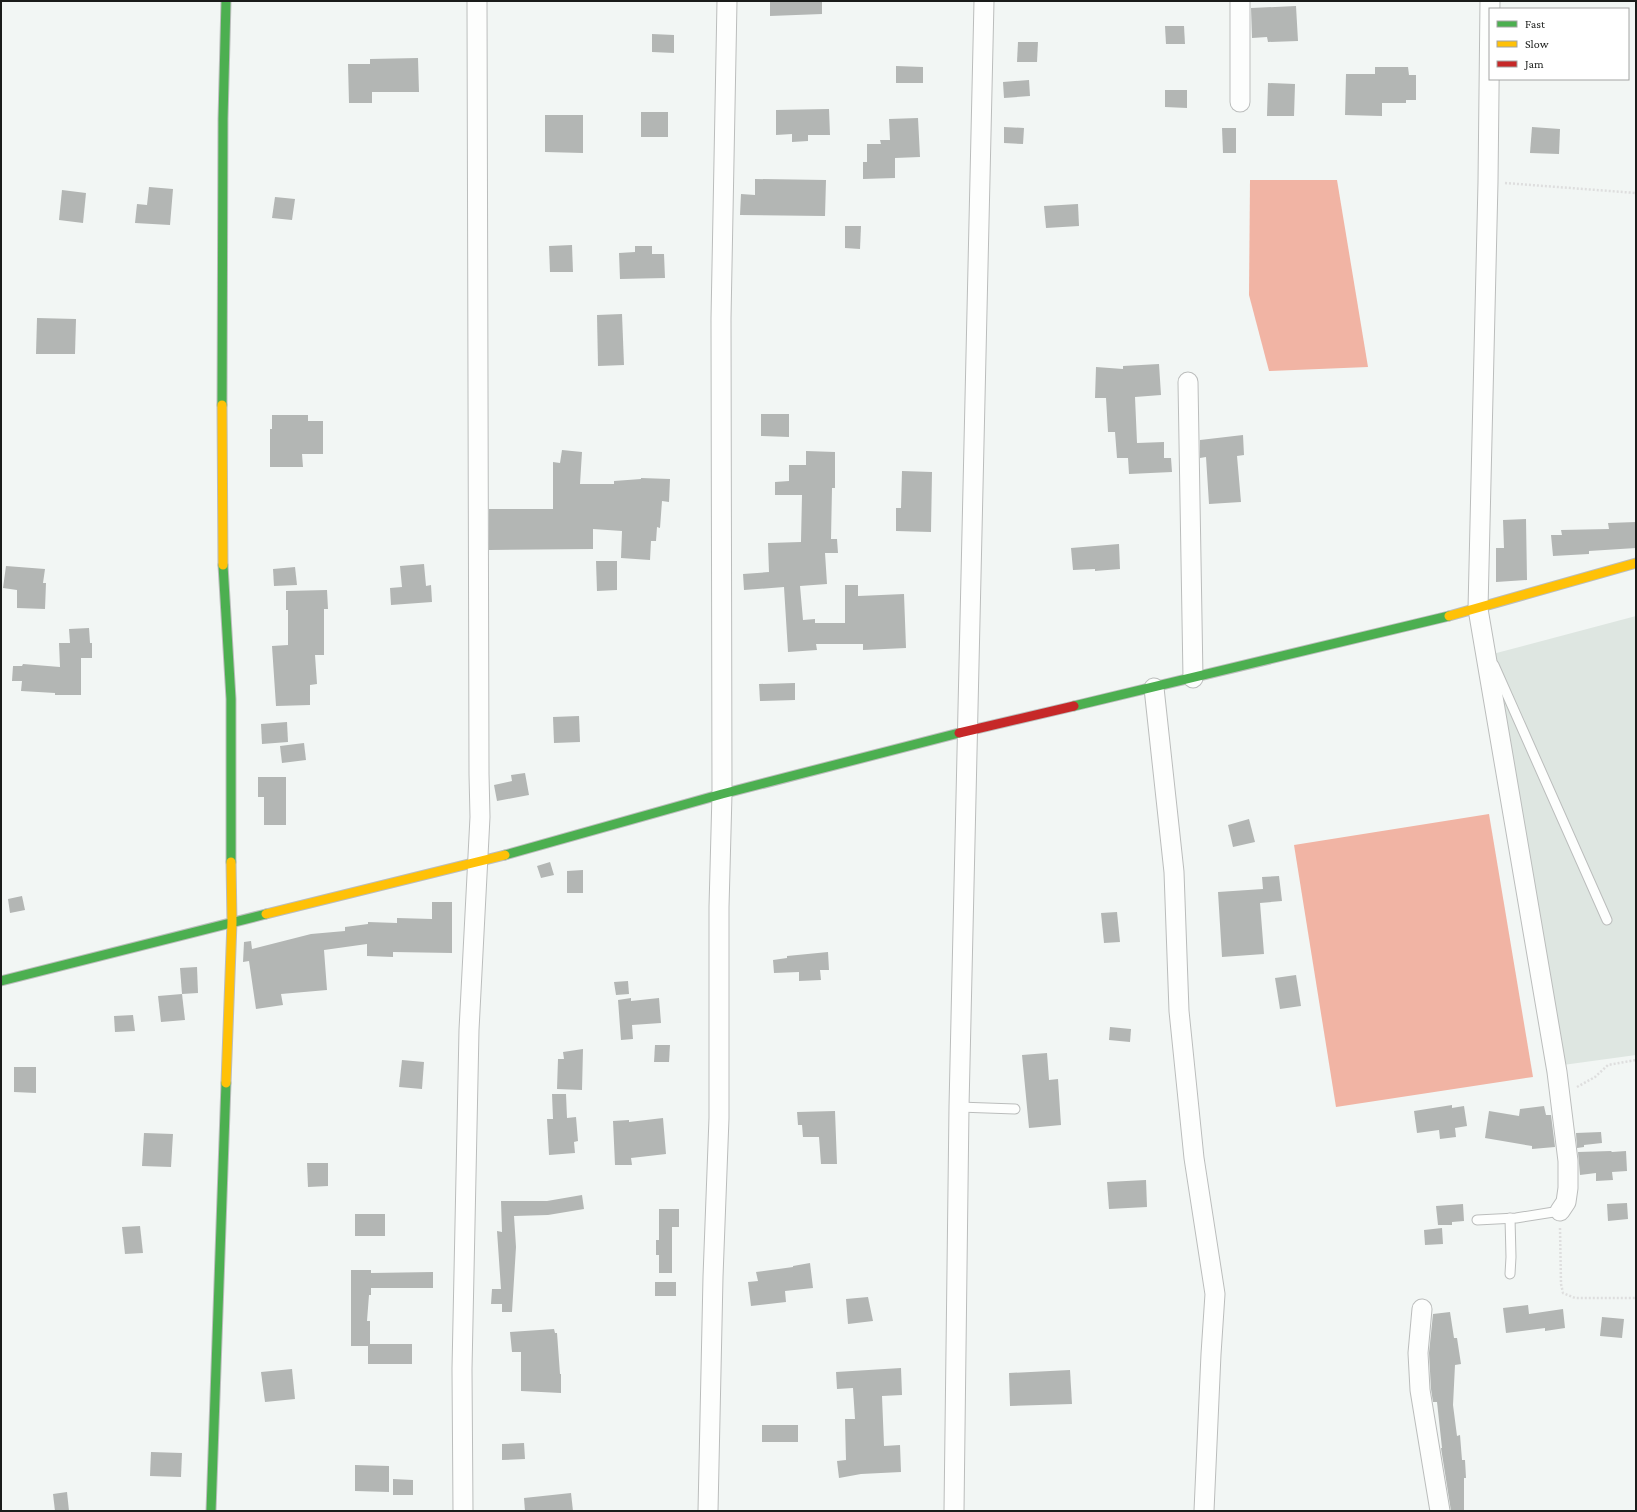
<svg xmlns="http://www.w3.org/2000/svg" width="1637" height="1512" viewBox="0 0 1637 1512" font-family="'Crimson Pro',serif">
<rect width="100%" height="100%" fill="#f2f6f4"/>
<!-- built -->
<path fill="#dee6e1" d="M1636,616V1055L1563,1065L1485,656Z"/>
<!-- water -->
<g fill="#f1b4a4">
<path d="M1250,180H1337L1368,367L1269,371L1249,295Z"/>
<path d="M1489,814L1533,1077L1336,1107L1294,845Z"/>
</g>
<!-- building -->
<g fill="#b3b6b4">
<path d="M770,1H822V14L770,16Z"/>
<path d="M1296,6L1298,41L1268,42L1267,37L1252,38L1251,8Z"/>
<path d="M1165,26H1184L1185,44H1166Z"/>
<path d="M652,34L674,35V53L652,52Z"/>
<path d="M1018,42H1038L1037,62H1017Z"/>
<path d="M418,58L419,92H372V103H349L348,64H370V59Z"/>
<path d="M896,66L923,67V83H896Z"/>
<path d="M1375,67H1408L1409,75H1416V100H1406V103H1382V116L1345,115L1346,74H1375Z"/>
<path d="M1029,80L1030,96L1004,98L1003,82Z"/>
<path d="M1268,83L1295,84L1294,116H1267Z"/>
<path d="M1165,90H1187V108L1165,107Z"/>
<path d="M829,109L830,135H808V141L792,142V134L776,135V110Z"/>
<rect x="641" y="112" width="27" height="25"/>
<path d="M545,115H583V153L545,152Z"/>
<path d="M918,118L920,157L895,158V178L863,179V162H867V144H881L880,140H890L889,119Z"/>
<path d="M1004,127L1024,128L1023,144L1004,143Z"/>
<path d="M1532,127L1560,129L1559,154L1530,153Z"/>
<path d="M1222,128H1236V153H1223Z"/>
<path d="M755,179L826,180L825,216L740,215L741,194L755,195Z"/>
<path d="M149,187L173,189L170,225L135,223L137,204L147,205Z"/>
<path d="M62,190L86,193L83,223L59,220Z"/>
<path d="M275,197L295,199L292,220L272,218Z"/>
<path d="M1078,204L1079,226L1046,228L1044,206Z"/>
<path d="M845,226H861L860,249L845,248Z"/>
<path d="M572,245L573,272H550L549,246Z"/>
<path d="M635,246H652V254H664L665,278L620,279L619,253L635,252Z"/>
<path d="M622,314L624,365L598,366L597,315Z"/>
<path d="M37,318L76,319L75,354H36Z"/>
<path d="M1159,364L1161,395L1135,397L1137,443L1164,442V458H1171L1172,472L1129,474L1128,458H1117L1115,432H1108L1106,398H1095L1096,367L1123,369V366Z"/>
<path d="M761,414H789V437L761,436Z"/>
<path d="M272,415H308V421H323V454H302L303,467H270V429H272Z"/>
<path d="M1243,435L1244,455L1237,456L1241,502L1209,504L1206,457L1200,458V440Z"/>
<path d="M562,450L582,452L580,484H614V481L641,479V478L670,479L669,502L662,501L660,528L657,527L656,541H651L650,560L621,558L622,531L593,529V549L489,550V509H553V462L560,463Z"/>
<path d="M806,451L835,452V488H832L831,539H837L838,553H825L827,584L800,586L803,620L815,619V623H845V585H858V596L904,594L906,648L863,650V644H816L817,650L788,652L784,587L744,590L743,574L769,572L768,543L801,542L802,495H775V482L789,481V465H806Z"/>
<path d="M902,471L932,472L931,532L896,531V508H901Z"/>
<path d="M1526,519L1527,580L1496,582V548H1504L1503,520Z"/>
<path d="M1636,522V548L1589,551V554L1553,556L1551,535H1562L1561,530L1609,529L1608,523Z"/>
<path d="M1119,544L1120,569L1095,571V569L1073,570L1071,548Z"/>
<path d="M596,561H617V590L597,591Z"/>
<path d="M424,564L426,586L431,585L432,602L391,605L390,588L402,587L400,566Z"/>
<path d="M6,566L45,569L43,583H46L45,609L17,608V590L3,588Z"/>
<path d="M295,567L297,585L274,586L273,569Z"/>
<path d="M327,590L328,609H324V655H315L317,684L310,685V705L276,706L272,646L288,645V610H286V591Z"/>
<path d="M89,628L90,643H92V658H81V695H55V693L21,691L22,681H12L13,666H22L23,664L60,667L59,643H70L69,629Z"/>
<path d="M795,683V700L760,701L759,684Z"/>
<path d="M579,716L580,742L554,743L553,717Z"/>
<path d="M287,722L288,742L262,744L261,724Z"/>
<path d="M304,743L306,760L282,763L280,746Z"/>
<path d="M525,773L529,795L497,801L494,785L512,781L511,775Z"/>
<path d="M258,777H286V825H264V797H258Z"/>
<path d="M1249,819L1255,842L1233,847L1228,825Z"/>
<path d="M550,862L554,875L541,878L537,866Z"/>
<path d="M583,870V893H567V871Z"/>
<path d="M1279,876L1282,901L1260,903L1264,954L1222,957L1218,892L1263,889L1262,877Z"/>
<path d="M22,896L25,910L10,913L8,899Z"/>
<path d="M432,902H452V953L393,952V957L367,956V944L324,950L327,990L281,994L283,1005L256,1009L249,961L243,962L244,942L251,941L252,949L311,934L345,931V927L368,924V922L397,923V918L432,919Z"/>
<path d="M1117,912L1120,942L1104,943L1101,913Z"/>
<path d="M828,952L829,970H820L821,980L799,981V972L774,973L773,960L787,958V956Z"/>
<path d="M197,967L198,993L182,994L180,968Z"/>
<path d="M1296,975L1301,1006L1280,1009L1275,978Z"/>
<path d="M628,981L629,994L616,995L614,982Z"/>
<path d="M182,994L185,1020L161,1022L158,996Z"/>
<path d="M631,998V1001L659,998L661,1023L632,1025L633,1039L621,1040L618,1000Z"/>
<path d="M133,1015L135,1031L115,1032L114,1016Z"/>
<path d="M1110,1027L1131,1029L1130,1042L1109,1040Z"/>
<path d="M655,1045H670L669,1062H654Z"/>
<path d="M583,1049L582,1090L557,1089L558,1059H564L563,1052Z"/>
<path d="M1047,1053L1049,1080L1058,1079L1061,1125L1029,1128L1022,1055Z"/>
<path d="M402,1060L424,1062L422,1089L399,1087Z"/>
<path d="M14,1067H36V1093L14,1092Z"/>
<path d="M552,1094H566L567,1118L576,1117L578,1141L574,1142L575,1153L549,1155L547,1119H553Z"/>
<path d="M1452,1105V1108L1464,1106L1467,1126L1455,1128L1456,1137L1440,1139L1439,1130L1417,1133L1414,1111Z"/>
<path d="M1544,1106L1546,1115H1551L1555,1147L1532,1149V1146L1485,1138L1489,1111L1519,1116L1520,1109Z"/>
<path d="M835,1111L837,1164H821L819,1137H803L802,1125H798L797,1112Z"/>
<path d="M663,1118L666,1154L631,1158L632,1165H615L613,1121L629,1120V1122Z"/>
<path d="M1601,1132L1602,1143L1584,1145V1147L1577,1148L1576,1133Z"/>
<path d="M144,1133L173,1134L171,1167L142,1166Z"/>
<path d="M1611,1151L1612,1152L1626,1151L1627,1171L1612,1172L1613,1180L1596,1181V1173L1580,1175L1578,1152Z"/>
<path d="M307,1163H328V1186L308,1187Z"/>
<path d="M1146,1180L1147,1207L1109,1209L1107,1182Z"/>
<path d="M582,1195L584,1209L548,1215L514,1216L516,1247L512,1312H502V1304H491L492,1289H501L497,1231L502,1232L501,1201H547Z"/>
<path d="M1627,1203L1628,1219L1608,1221L1607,1204Z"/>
<path d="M1463,1204L1464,1221L1452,1222V1225H1438L1436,1206Z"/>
<path d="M659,1209H679V1227H672V1273H659V1255H656V1240H659Z"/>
<rect x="355" y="1214" width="30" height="22"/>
<path d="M140,1226L143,1253L125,1254L122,1227Z"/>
<path d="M1442,1228L1443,1244L1425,1245L1424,1230Z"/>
<path d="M810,1263L813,1288L785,1291L786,1302L751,1306L748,1282L758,1281L756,1272L793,1267V1266Z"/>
<path d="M351,1270H371V1273L433,1272V1288H371V1295H369L367,1321H370V1344H412V1364H368V1346H351Z"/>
<rect x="655" y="1282" width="21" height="14"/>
<path d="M868,1297L873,1321L848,1324L846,1299Z"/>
<path d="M1528,1305L1529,1314L1563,1309L1565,1328L1545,1331V1328L1506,1333L1503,1308Z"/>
<path d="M1450,1312L1454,1338H1457L1461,1364L1455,1365L1453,1405L1457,1436L1460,1435L1462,1460H1465L1466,1478H1464V1511H1451L1441,1448H1442L1437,1402H1433L1431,1389L1429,1353L1433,1314Z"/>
<path d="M1602,1317L1624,1319L1622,1338L1600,1336Z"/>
<path d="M554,1329L555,1333H557L560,1374H561V1393L521,1391V1352H512L510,1332Z"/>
<path d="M901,1368L902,1395L882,1396L884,1446L900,1445L901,1472L861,1474L839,1478L837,1461L846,1460L845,1419H855L853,1388L837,1389L836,1372Z"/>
<path d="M292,1369L295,1399L265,1402L261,1372Z"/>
<path d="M1070,1370L1072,1404L1010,1406L1009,1373Z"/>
<rect x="762" y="1425" width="36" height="17"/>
<path d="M524,1443L525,1459L502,1460V1444Z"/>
<path d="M151,1452L182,1453L181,1477L150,1476Z"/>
<path d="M355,1465L389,1466V1492L355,1491Z"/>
<path d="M393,1479L413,1480V1495H393Z"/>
<path d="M67,1492L69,1511H55L53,1494Z"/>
<path d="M571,1493L573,1511H525L524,1498Z"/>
</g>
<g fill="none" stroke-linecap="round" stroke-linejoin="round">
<!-- lane casing -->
<g stroke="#bbbdbc" stroke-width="11">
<g id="lane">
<path d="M1494,665L1607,920"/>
<path d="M959,1107L1015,1109"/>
<path d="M1510,1218L1511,1257L1510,1274"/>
<path d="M1477,1220L1516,1218L1560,1211"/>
</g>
</g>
<!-- street casing -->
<g stroke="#bbbdbc" stroke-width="21">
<g id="street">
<path d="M1240,1V102"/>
<path d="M1490,1L1488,182L1478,609L1557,1072L1568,1161V1188L1566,1202L1560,1211"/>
<path d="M1188,382L1193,678"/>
<path d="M1154,688L1174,872L1179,1011L1194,1158L1215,1294L1211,1354L1204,1511"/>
<path d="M1422,1309L1418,1353L1420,1390L1440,1511"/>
<path d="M463,1511L462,1369L469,1030L480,817L479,774L477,1"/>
<path d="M708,1511L713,1277L719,1118V907L722,794L721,319L727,1"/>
<path d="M954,1511L959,1107L984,1"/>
</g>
</g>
<!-- fast casing -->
<g stroke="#bbbdbc" stroke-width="11">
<g id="fast">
<path d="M222,405L223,119L226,1"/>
<path d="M223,565L231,699V862"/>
<path d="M1074,706L1449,616"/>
<path d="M505,855L722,794L959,733"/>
<path d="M1,981L266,914"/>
<path d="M211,1511L226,1083"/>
</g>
</g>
<!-- slow casing -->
<g stroke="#bbbdbc" stroke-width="11">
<g id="slow">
<path d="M222,405L223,565"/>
<path d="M1449,616L1636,563"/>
<path d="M266,914L505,855"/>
<path d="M226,1083L232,922L231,862"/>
</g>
</g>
<!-- jam casing -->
<g stroke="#bbbdbc" stroke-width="11">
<path id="jam" d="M959,733L1074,706"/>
</g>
<!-- path -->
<g stroke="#dedede" stroke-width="2.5" stroke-dasharray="2 2" stroke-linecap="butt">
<path d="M1505,183L1636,193"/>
<path d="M1577,1087L1595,1077L1608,1065L1636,1060"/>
<path d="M1560,1228L1561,1284L1563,1293L1575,1298H1636"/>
</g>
<!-- lane -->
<use href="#lane" stroke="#fdfefd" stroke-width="9"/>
<!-- street -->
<use href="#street" stroke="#fdfefd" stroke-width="19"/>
<!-- fast -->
<use href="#fast" stroke="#4caf50" stroke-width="9"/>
<!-- slow -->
<use href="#slow" stroke="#ffc107" stroke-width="9"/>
<!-- jam -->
<use href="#jam" stroke="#c62828" stroke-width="9"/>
</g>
<!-- border -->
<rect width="1637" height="1512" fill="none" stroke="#1a1c1a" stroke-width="4"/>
<!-- legend -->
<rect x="1489" y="8" width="140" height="72" fill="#ffffff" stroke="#a3a4a3"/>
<rect x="1497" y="21" width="20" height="6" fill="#4caf50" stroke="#a3a4a3"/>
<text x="1525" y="28" font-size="12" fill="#1a1c1a">Fast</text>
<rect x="1497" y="41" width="20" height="6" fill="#ffc107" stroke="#a3a4a3"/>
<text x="1525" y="48" font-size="12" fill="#1a1c1a">Slow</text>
<rect x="1497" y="61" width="20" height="6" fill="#c62828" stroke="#a3a4a3"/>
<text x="1525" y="68" font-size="12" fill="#1a1c1a">Jam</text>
</svg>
